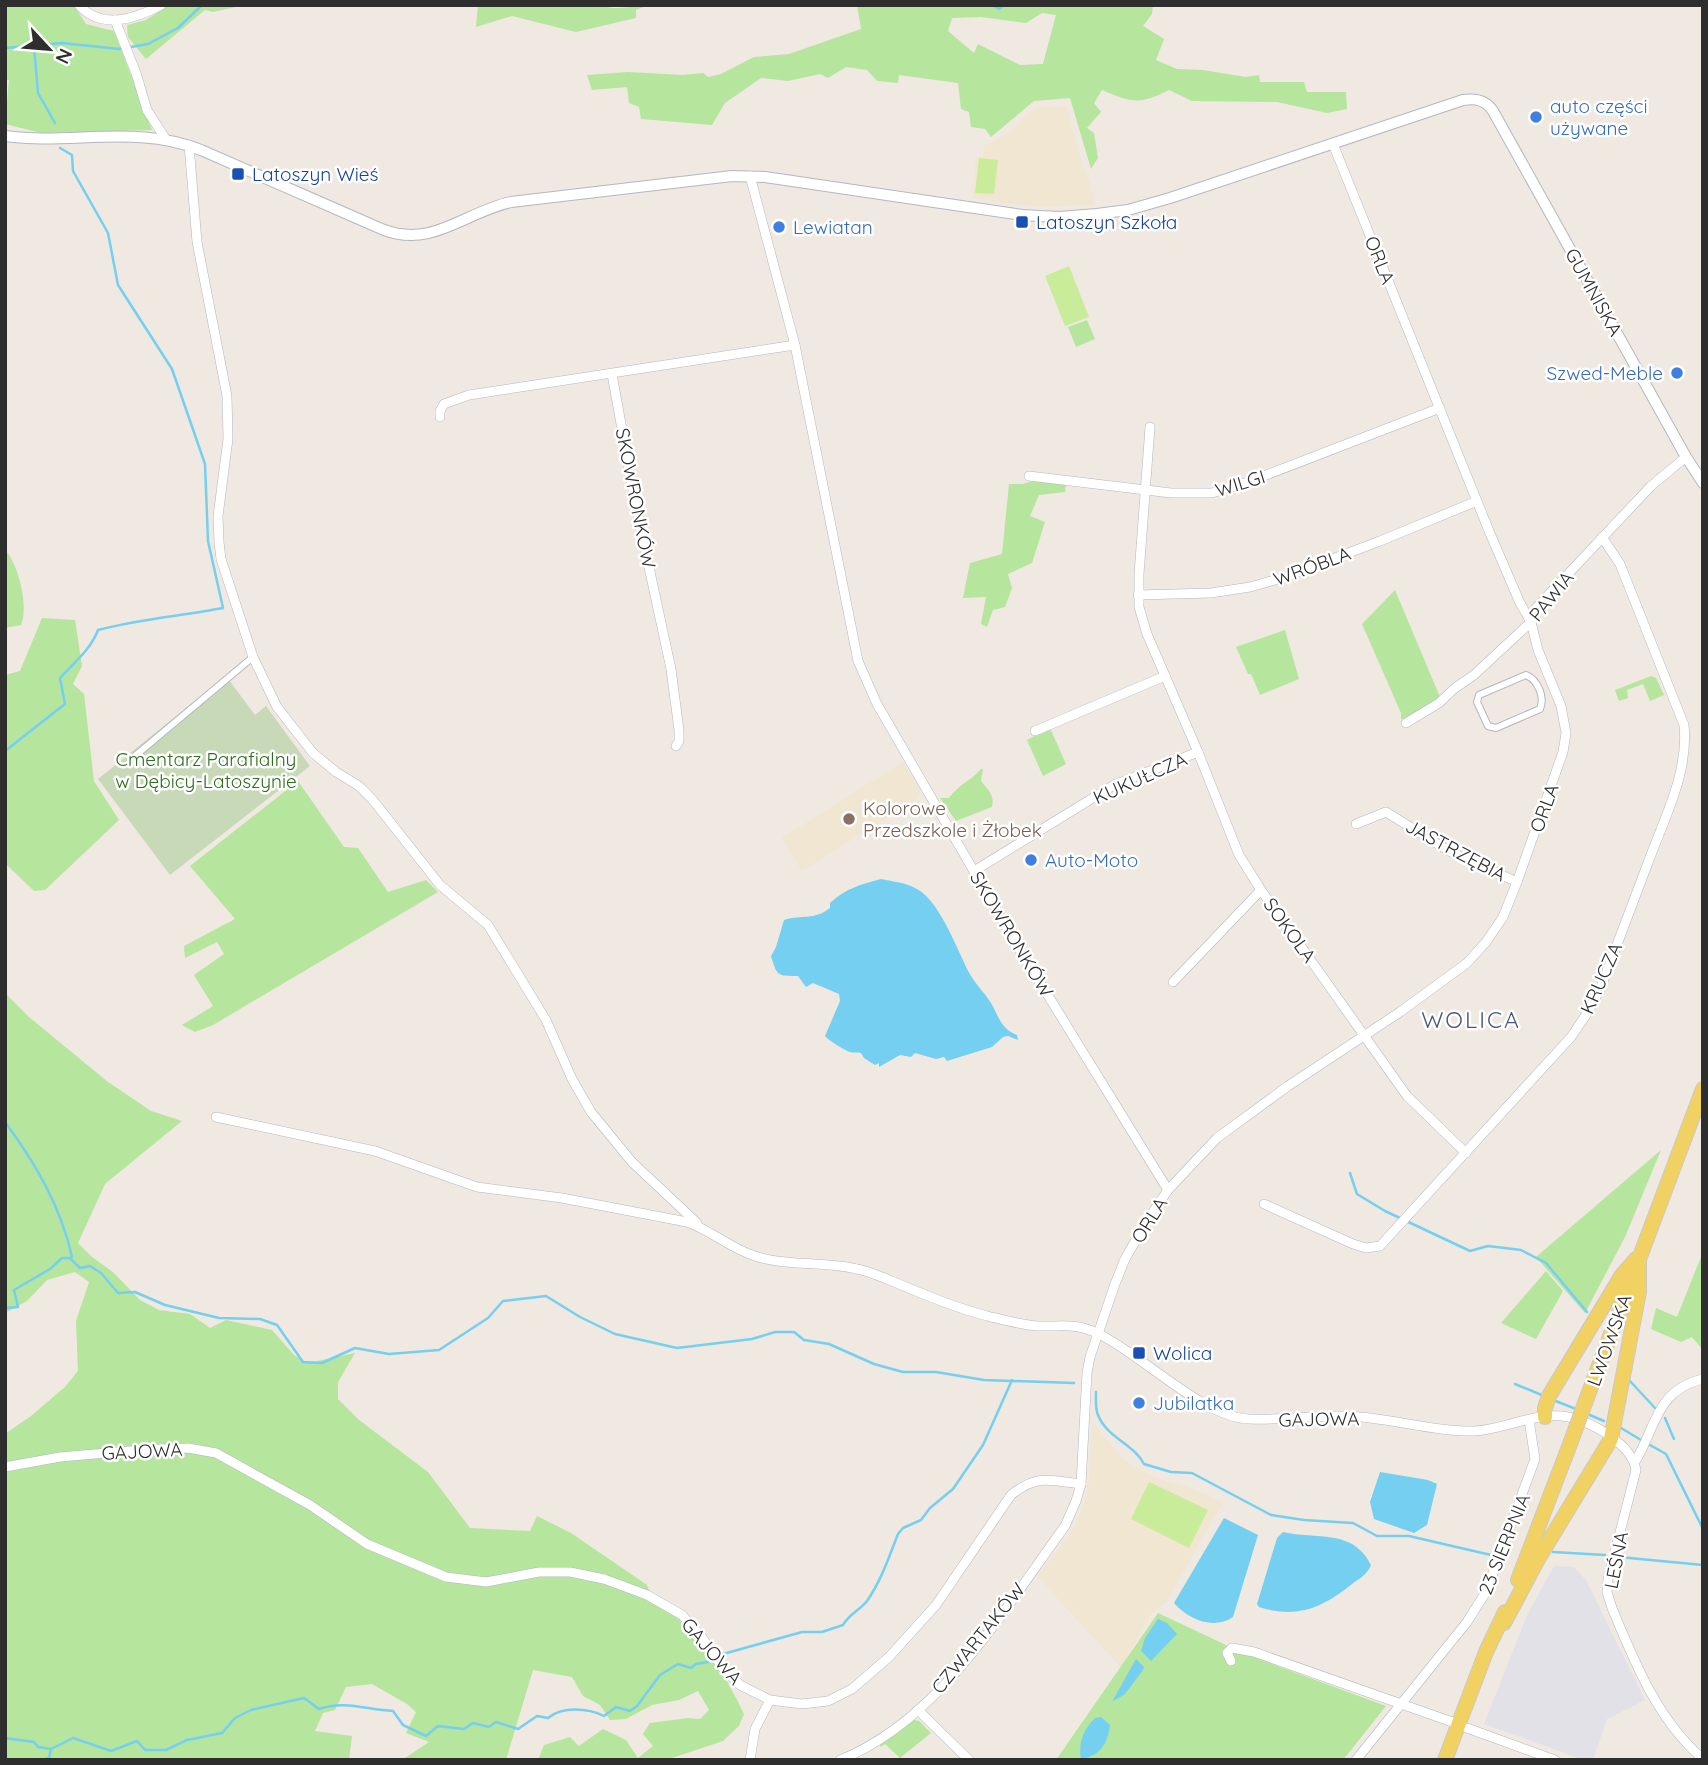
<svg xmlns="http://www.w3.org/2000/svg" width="1708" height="1765" viewBox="0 0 1708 1765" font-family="Quicksand,sans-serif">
<rect width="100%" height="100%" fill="#efe9e1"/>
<!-- industrial -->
<path fill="#e3e1e8" d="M1554,1566L1574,1567L1586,1580L1645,1700L1607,1719L1593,1760H1584L1484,1724L1528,1613Z"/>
<!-- education -->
<g fill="#f0e6d1">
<path d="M1066,106L1081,159L1091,187L1095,205L1036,207L973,198L976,157L983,156L984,146L1008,133L1035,108Z"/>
<path d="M903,762L920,790L917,799L802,871L782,838Z"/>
<path d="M1092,1422L1122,1458L1131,1464L1154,1477L1188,1487L1223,1502L1166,1602L1150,1615L1121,1667L1038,1577L1075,1526L1085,1503L1090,1475Z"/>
</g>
<!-- green -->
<g fill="#b6e59e" fill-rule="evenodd">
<path d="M5,5H74L86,24L114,31L152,130L41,133L5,124L9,80L5,79Z"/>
<path d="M169,5H245L213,12L205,10L146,59L128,37L127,25L146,20Z"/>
<path d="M478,5H602C617,12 634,5 649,5L636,10V18L576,32L512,16L476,27Z"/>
<path d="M857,5H1153L1152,14L1143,26L1164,39L1156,60L1177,69L1203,70L1246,77L1259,75L1260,82H1304L1307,92H1346L1347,109L1327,113L1277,102L1192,101L1169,90C1139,105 1133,103 1102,90L1094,103L1101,112L1087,128L1094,133L1098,158L1091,169L1070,98L1034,101L991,137L985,129L971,127L969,112L961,109L958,83L899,75L898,83L877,81L867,70L846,67L828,78L820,74L788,81L761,78L725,103L712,125L641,119L639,107L629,103L627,87L592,90L587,75L628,72L683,75L703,73L708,77L721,74L754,57L789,54L861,29ZM1042,13L1056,15L1043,64L1020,65L978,44L974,53L948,31L952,18L981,17L1026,23Z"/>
<path d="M1087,320L1095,339L1076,347L1068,327Z"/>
<path d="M1032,481L1066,485L1065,492L1039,495L1030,516L1045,522L1032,563L1008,574L1012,588L1005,607L993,610L987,627L981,624L986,597L963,598L970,563L1002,554L1009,484H1023Z"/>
<path d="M5,550C18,563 29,607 21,625L5,628Z"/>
<path d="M1395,590L1440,697L1407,718L1401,719V713L1362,624Z"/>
<path d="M42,618L75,620L82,666L73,684L84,694L94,781L119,820L45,890L34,891L7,865L5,866V675L20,671Z"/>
<path d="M1285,630L1299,679L1260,695L1251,674H1248L1236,647Z"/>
<path d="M1651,676L1656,678L1664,695L1650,701L1643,684L1627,690L1628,698L1619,701L1615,690Z"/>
<path d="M1050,728L1066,764L1043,776L1027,740Z"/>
<path d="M981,769H983L981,781C988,790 995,795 992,807L956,821L940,798H949C959,784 971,781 981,769Z"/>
<path d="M298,781L344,847L358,848L388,892L426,880L438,892L213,1025L195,1032L182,1025L213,1006L194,975L224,954L217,942L185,958L184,946L235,919L190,866Z"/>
<path d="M5,993L29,1017L108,1082L151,1111L182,1121L105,1184L78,1243L92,1257L113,1272L140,1300L159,1310L190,1314L210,1328L226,1320L272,1330L294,1355L308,1363L355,1353L338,1382V1399L359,1420L428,1472L470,1528L530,1531L537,1516L571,1533L647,1585L653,1601C696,1624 724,1672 744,1714L739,1726L723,1741L666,1760H538L544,1745L570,1737L579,1746L603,1729L626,1740L638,1758L653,1746L643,1734L650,1723L688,1718L700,1719L709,1710L698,1691L679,1700L652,1705L626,1719L610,1720L600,1705L583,1696L572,1677L533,1670L506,1760H402L429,1742L406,1733L416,1712L407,1704L372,1684L346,1687L335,1710L323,1713L315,1731L352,1736L349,1760H5V1434L31,1416L65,1387L78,1371L76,1321L89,1282L75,1272L47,1280L27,1301L5,1313Z"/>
<path d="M1661,1150L1625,1237L1585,1313L1536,1257Z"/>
<path d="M1703,1252V1350L1692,1337L1681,1342L1651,1329L1656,1308L1677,1317Z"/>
<path d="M1546,1271L1563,1291L1536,1339L1501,1323Z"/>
<path d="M1158,1613L1245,1654L1386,1706L1343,1760H1056Z"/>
<path d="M914,1720L919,1721L931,1733L900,1758L885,1744L881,1747L879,1744Z"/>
</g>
<!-- cemetery -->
<path fill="#c8d9b8" d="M226,676L255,715L266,706L310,766L170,875L98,779Z"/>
<!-- pitch -->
<g fill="#c9ec9a">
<path d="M979,158L998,160L994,194L975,193Z"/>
<path d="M1069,266L1089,317L1065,326L1045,276Z"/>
<path d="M1149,1482L1208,1510L1189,1548L1131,1519Z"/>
</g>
<!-- water -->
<g fill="#75cff0">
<path d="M881,879C894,882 905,882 917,889C941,902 958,953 971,976C977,986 985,993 991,1003C999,1017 1001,1029 1017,1035L1018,1040L1008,1036L1003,1037L992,1047L947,1061L944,1057L936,1059L915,1053L911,1057L900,1055L879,1067V1063L875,1065L864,1058L861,1053C857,1052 853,1053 850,1052C844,1050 828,1040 825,1036L840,1001L839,994L813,983L806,987L798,976C777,976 777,976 771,956L776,947L784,920C803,914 813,921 830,908V903C845,889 861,884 881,879Z"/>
<path d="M1380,1472L1428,1480L1437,1484L1427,1525L1414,1533L1374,1519L1370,1502Z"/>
<path d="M1224,1518L1258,1535L1233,1617C1214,1630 1189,1620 1174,1603Z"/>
<path d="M1283,1532C1316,1540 1353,1528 1371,1565C1367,1575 1360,1578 1352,1584C1322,1608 1297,1619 1259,1607L1257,1604L1277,1538Z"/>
<path d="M1158,1619L1167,1623L1177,1634L1151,1661L1141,1651L1145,1638Z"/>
<path d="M1136,1659L1144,1667L1143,1670L1125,1694L1112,1702Z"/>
<path d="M1101,1717L1110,1725C1108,1743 1100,1756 1081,1759C1078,1743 1083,1730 1095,1718Z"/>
</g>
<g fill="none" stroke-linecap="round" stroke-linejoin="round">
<!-- stream -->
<g stroke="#75cff0" stroke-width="2.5">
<path d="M993,5L999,9L1005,5"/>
<path d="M34,47L38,93L55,123"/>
<path d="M5,48L62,43L119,49L148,44L178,28L202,5"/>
<path d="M5,751L65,704L60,678C74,663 91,649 98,630C139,619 181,616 223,608L208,541L205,464L172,369L118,285L108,233L73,171L72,155L60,148"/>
<path d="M5,1122C36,1164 61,1207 72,1257"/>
<path d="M1350,1173L1357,1194L1385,1211L1470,1251L1488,1246L1521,1250L1546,1263L1587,1312"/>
<path d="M5,1308L18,1307L14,1290L50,1269L62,1258H70L80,1268L90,1266L101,1273L118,1293L135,1292L165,1305L219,1318L260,1319L277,1325L303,1362L322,1363L355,1348L389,1354L439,1350L488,1318L503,1301L546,1296L580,1317L615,1334L677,1348L752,1339L775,1332H794L804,1340L829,1344L874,1364L903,1372H936L984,1380L1074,1383"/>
<path d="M1629,1380L1655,1408"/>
<path d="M1515,1384L1544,1396"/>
<path d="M1096,1392C1096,1398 1095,1408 1098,1415C1107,1438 1134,1444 1144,1464L1171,1472L1192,1473L1271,1515L1304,1520L1353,1523L1377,1536H1409L1491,1555"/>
<path d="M1553,1400L1576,1409"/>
<path d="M1585,1413L1604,1421"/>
<path d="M1665,1418L1674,1439"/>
<path d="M1621,1428L1641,1440"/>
<path d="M1650,1445L1666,1454L1703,1529"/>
<path d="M1553,1552L1605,1555"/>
<path d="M1619,1557L1703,1565"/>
<path d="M5,1738L34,1742L38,1747L51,1749"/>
<path d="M41,1760L49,1758L51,1749L73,1738L111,1751L137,1741L145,1750H166L187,1740L222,1733L235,1718L251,1710L304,1698L319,1709C345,1700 367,1710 393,1711L403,1725L426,1736L438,1726L464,1729L473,1723L489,1727L496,1722L518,1729L537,1716L548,1718C562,1706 588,1708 604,1716L616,1707L630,1711L637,1706L660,1675L678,1664L691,1668L696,1664L708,1662L723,1654L802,1632H822L843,1625C849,1614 860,1610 867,1601C881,1581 889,1557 898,1534L903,1528L921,1520L930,1508L953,1489L983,1445L1012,1380"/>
</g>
<!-- pedestrian casing -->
<g stroke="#b4b7c1" stroke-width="8">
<g id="pedestrian">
<path d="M1526,675C1538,680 1545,697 1540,709L1496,728L1488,726L1477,702L1479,695Z"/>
<path d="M136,755L253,657"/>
</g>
</g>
<!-- minor casing -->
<g stroke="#b4b7c1" stroke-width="10">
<g id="minor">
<path d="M79,5C101,30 136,19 161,5"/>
<path d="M115,20L136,73L147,110L165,138"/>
<path d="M189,145L197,242L227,396L228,439L218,516L219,542L221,559L253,657L277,707L313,753L336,772L359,786L372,799L440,885L488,925L546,1020L572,1079L591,1112L632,1162L697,1223"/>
<path d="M750,176L795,345L858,661L877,704L1015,942L1168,1190"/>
<path d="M612,374L636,507L671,669L679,730V741L676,746"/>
<path d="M440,417V411L444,404L469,395L795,345"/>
<path d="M1150,427L1139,574V607L1147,634L1198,752L1239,855L1261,890L1407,1096L1466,1153"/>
<path d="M1029,476L1171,493H1212L1248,482L1440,408"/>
<path d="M1138,595L1211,593L1250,587L1285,577L1380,541L1477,501"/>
<path d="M1406,723L1439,703L1455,688L1474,675L1531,622L1536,608L1651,486L1686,457"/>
<path d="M1035,731L1165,676"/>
<path d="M1356,824L1386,812L1449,851L1517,882"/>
<path d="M974,871L1114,785L1198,752"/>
<path d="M1173,982L1261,890"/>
<path d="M216,1117L375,1151L477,1187L562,1198L687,1222C710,1230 729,1247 752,1255C785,1267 823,1261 857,1269C876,1273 893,1282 911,1289C937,1300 963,1310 991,1317C1006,1320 1022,1325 1037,1326C1063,1327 1074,1322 1099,1334C1142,1355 1204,1418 1249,1419C1286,1421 1323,1413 1360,1417C1397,1420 1438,1432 1475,1431C1506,1429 1537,1411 1568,1417C1592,1422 1632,1444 1636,1470L1608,1579L1607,1592L1612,1608C1634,1661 1658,1721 1703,1759"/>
<path d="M1264,1204L1353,1244L1366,1248L1380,1246L1571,1037L1588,1012L1601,987C1617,945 1633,903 1649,860C1665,817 1689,771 1684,725L1620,564L1602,537"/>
<path d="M1635,1462C1656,1427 1656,1390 1703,1379"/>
<path d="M5,1467L60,1457L141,1450L188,1448L216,1453L310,1505L367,1544L446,1577L486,1582L539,1572H570L604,1579L647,1595L682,1615L701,1636L723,1668L740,1685L770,1700L802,1704L828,1701L852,1689L889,1657L936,1605L1011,1495C1037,1474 1049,1480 1081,1484"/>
<path d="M1231,1661L1227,1653L1232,1648L1254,1652L1458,1724"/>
<path d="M918,1710L969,1760"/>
<path d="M1467,1728L1555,1760"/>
<path d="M750,1760L755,1729L770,1700"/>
<path d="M840,1760C940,1720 1004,1609 1065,1526L1076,1501L1081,1484L1087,1373L1090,1357L1115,1284L1125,1259L1147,1221L1168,1190L1217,1138L1288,1086L1400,1012L1467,963L1486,942L1503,917L1517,882L1563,752L1566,733L1561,706L1538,650L1531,622L1520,603L1489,531L1333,144"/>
<path d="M1356,1760L1467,1622L1486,1592L1535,1459L1529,1420"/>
</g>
</g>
<!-- tertiary casing -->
<g stroke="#b4b7c1" stroke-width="12">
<path id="tertiary" d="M5,136C71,145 137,124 201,150L384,230C433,248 465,212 511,202L732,176L765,177L1022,215L1059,217L1097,214L1128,210L1170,198L1463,100C1476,98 1486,100 1493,111L1686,457L1703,483"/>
</g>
<!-- primary casing -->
<g stroke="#c9c9c9" stroke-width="16">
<g id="primary">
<path d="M1588,1395L1703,1089"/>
<path d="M1545,1417V1408L1549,1396L1622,1275L1636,1259"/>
<path d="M1518,1580L1570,1444"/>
<path d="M1504,1623L1538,1559L1611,1439L1639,1292V1259"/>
<path d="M1445,1760L1486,1652L1505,1612"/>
</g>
</g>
<!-- pedestrian -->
<use href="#pedestrian" stroke="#fff" stroke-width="6"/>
<!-- minor -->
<use href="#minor" stroke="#fff" stroke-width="9"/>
<!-- tertiary -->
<use href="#tertiary" stroke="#fff" stroke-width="10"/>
<!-- primary -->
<use href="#primary" stroke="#f2d163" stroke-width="14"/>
<!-- primary-bridge casing -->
<g stroke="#c9c9c9" stroke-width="16" stroke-linecap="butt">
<path id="primary-bridge" d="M1570,1444L1588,1395"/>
</g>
<!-- primary-bridge -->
<use href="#primary-bridge" stroke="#f2d163" stroke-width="14"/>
</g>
<!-- markers -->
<g fill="#3f7fe0" stroke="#fff" stroke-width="2.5">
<circle cx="1536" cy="117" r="7"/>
<circle cx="779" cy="227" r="7"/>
<circle cx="1677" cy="373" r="7"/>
<circle cx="1031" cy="860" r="7"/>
<circle cx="1139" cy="1403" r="7"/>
</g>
<g fill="#1a4fb4" stroke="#fff" stroke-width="2.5">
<rect x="231" y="167" width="14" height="14" rx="3.5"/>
<rect x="1015" y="215" width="14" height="14" rx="3.5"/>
<rect x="1132" y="1346" width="14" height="14" rx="3.5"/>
</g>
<circle fill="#8d6e63" stroke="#fff" stroke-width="2.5" cx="849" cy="819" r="7"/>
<g text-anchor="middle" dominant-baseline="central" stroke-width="5" stroke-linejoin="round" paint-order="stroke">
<!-- shop labels -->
<g font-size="19" fill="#366cbe" stroke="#fff" text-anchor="start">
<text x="1550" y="106">auto części<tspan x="1550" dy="22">używane</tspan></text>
<text x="793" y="227">Lewiatan</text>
<text x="1663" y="373" text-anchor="end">Szwed-Meble</text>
<text x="1045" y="860">Auto-Moto</text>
<text x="1153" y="1403">Jubilatka</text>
</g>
<!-- transit labels -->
<g font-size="19" fill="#164399" stroke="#fff" text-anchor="start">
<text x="252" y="174">Latoszyn Wieś</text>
<text x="1036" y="222">Latoszyn Szkoła</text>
<text x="1153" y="1353">Wolica</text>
</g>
<!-- street labels -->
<g font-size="19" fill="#2e2e2e" stroke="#fff">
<text transform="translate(1380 260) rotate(68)">ORLA</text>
<text transform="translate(1594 292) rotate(61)">GUMNISKA</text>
<text transform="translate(1240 483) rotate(-17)">WILGI</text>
<text transform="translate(636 498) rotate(79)">SKOWRONKÓW</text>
<text transform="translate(1312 566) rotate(-20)">WRÓBLA</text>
<text transform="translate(1551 596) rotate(-51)">PAWIA</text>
<text transform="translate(1140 778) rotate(-24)">KUKUŁCZA</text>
<text transform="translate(1544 808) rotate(-70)">ORLA</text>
<text transform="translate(1456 850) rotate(28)">JASTRZĘBIA</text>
<text transform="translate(1290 930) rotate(54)">SOKOLA</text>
<text transform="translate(1012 934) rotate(59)">SKOWRONKÓW</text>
<text transform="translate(1601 978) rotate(-66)">KRUCZA</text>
<text transform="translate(1149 1220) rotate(-58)">ORLA</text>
<text transform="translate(1609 1340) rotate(-70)">LWOWSKA</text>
<text transform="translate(1319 1419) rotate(-1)">GAJOWA</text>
<text transform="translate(142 1451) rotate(-3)">GAJOWA</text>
<text transform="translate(1504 1544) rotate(-68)">23 SIERPNIA</text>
<text transform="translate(1616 1560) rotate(-79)">LEŚNA</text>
<text transform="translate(978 1638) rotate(-51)">CZWARTAKÓW</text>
<text transform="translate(712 1651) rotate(49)">GAJOWA</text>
</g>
<!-- park labels -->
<g font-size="19" fill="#2c6e1b" stroke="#fff">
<text x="206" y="759">Cmentarz Parafialny<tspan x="206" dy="22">w Dębicy-Latoszynie</tspan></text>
</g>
<!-- education labels -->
<g font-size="19" fill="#785e54" stroke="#fff" text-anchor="start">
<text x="863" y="808">Kolorowe<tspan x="863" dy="22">Przedszkole i Żłobek</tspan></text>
</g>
<!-- quarter labels -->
<g font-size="23" letter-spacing="2" fill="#4d5680" stroke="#fff">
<text x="1471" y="1019">WOLICA</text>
</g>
</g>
<!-- border -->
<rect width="1708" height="1765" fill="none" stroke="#2e2e2e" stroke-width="14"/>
<!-- north arrow -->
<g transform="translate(49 49) rotate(116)" stroke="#ffffff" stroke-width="5" paint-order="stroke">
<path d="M0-5L12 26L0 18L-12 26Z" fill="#2e2e2e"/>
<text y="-10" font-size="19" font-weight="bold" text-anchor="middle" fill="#2e2e2e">N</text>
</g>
</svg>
